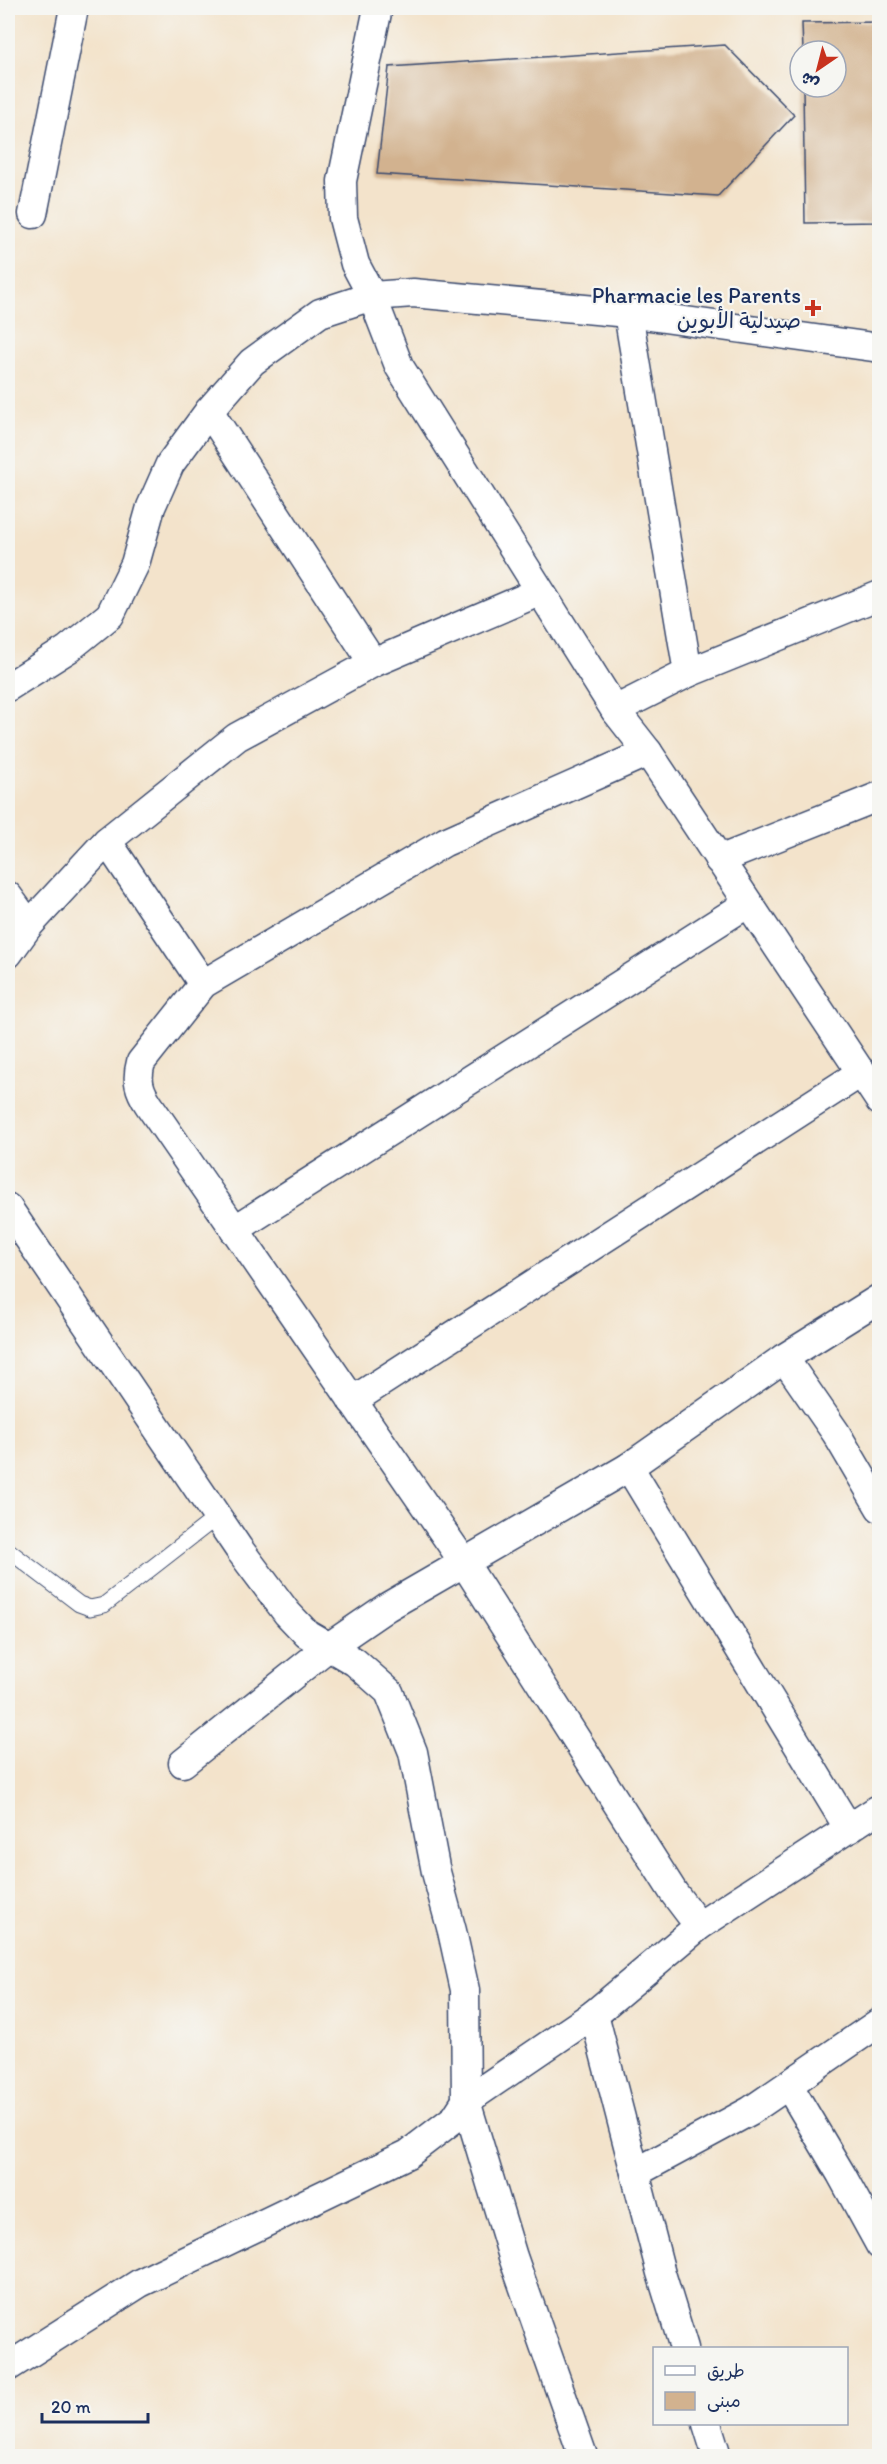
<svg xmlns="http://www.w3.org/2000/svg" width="887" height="2464" viewBox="0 0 887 2464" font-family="Itim,'Playpen Sans Arabic',sans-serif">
<rect width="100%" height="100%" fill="#f6f6f2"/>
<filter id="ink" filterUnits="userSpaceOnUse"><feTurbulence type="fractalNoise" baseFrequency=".0167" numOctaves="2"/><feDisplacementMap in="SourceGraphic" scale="12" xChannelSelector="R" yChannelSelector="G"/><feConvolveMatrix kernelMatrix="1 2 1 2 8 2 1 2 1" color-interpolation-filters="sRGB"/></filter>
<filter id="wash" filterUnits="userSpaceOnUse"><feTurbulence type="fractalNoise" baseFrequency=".008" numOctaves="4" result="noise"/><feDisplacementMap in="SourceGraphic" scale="24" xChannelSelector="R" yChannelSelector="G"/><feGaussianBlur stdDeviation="1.35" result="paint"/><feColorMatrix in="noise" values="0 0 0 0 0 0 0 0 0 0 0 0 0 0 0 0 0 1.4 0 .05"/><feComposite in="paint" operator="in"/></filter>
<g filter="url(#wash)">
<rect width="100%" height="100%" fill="#f3e3cb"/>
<g id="blocks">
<!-- building -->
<g fill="#d2b28f">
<path d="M880,22V222L805,223L803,87H836V51H803L802,23Z"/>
<path d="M725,45L794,115L718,196L377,174L389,67Z"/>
</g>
</g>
</g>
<g filter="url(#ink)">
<use href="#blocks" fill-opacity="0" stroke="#3b4a6e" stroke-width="1.5"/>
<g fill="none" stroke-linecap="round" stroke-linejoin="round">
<!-- service casing -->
<g stroke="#3b4a6e" stroke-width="17">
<path id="service" d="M8,1550L79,1604L90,1608L104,1605L217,1517"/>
</g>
<!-- minor casing -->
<g stroke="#3b4a6e" stroke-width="31">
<g id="minor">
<path d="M378,8L342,181L343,218L355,264L372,296L399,366L615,710L648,752L880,1101"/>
<path d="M33,214L74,8"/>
<path d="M628,313L688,673"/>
<path d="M209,411L373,663"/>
<path d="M8,687L68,649L110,615L135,564L151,507L170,464L209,411L252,362L320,313L372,296L413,293L628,313L880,348"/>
<path d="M615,710L688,673L880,595"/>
<path d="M648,752L445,842L203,984L141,1062C136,1080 139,1090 149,1105L463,1561L674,1893L699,1926"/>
<path d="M107,841L203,984"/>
<path d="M719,860L880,796"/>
<path d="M8,896L29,925"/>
<path d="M8,954L29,925L107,841L237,737L373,663L539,592"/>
<path d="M8,1208L239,1549L287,1613L307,1634L355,1662L389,1692L413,1752L436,1872L452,1931L465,1990L466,2101L513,2257L583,2456"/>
<path d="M234,1230L747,904"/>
<path d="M784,1358L836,1433L880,1508"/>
<path d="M352,1401L862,1072"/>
<path d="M629,1467L849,1829"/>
<path d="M183,1763L327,1648L387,1607L629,1467L784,1358L880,1298"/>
<path d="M594,2014L661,2273L684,2348"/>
<path d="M789,2086L841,2174L880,2245"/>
<path d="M635,2173L750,2111L880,2022"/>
<path d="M8,2367L140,2283L408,2154L455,2118L466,2101L594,2014L699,1926L880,1808"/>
<path d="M707,2424L717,2456"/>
</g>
</g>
<!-- service -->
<use href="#service" stroke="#fff" stroke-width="15"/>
<!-- minor -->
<use href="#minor" stroke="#fff" stroke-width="28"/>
</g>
</g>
<!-- markers -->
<path fill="#c8321e" stroke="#f6f6f2" stroke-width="2" d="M810 299h6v6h6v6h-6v6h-6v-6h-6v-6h6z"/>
<g text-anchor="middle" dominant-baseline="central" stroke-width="4.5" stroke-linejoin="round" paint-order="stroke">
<!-- poi labels -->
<g font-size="22" fill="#1b2f5e" stroke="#f6f6f2" text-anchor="end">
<text x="801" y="295">Pharmacie les Parents<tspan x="801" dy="25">صيدلية الأبوين</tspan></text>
</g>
</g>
<!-- margin -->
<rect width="887" height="2464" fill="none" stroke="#f6f6f2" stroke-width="30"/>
<!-- legend -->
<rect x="653" y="2347" width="195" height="78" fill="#f6f6f2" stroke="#9ea6b7" stroke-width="1.5"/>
<rect x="665" y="2366" width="30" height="9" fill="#ffffff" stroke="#9ea6b7" stroke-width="1.5"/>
<text x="707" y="2377" font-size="18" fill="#1b2f5e">طريق</text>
<rect x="665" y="2392" width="30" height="18" fill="#d2b28f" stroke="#9ea6b7" stroke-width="1.5"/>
<text x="707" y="2407" font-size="18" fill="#1b2f5e">مبنى</text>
<!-- north arrow -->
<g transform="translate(818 69) rotate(215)"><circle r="28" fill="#f6f6f2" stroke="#9ea6b7" stroke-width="1.5"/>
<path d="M0-4.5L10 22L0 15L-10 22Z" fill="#c8321e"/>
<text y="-9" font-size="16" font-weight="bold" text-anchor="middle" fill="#1b2f5e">ش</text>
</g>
<!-- scale -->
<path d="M42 2413v9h106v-9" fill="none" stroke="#1b2f5e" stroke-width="3"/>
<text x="51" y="2413" font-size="18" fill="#1b2f5e" stroke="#f6f6f2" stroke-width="4.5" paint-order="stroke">20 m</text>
</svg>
